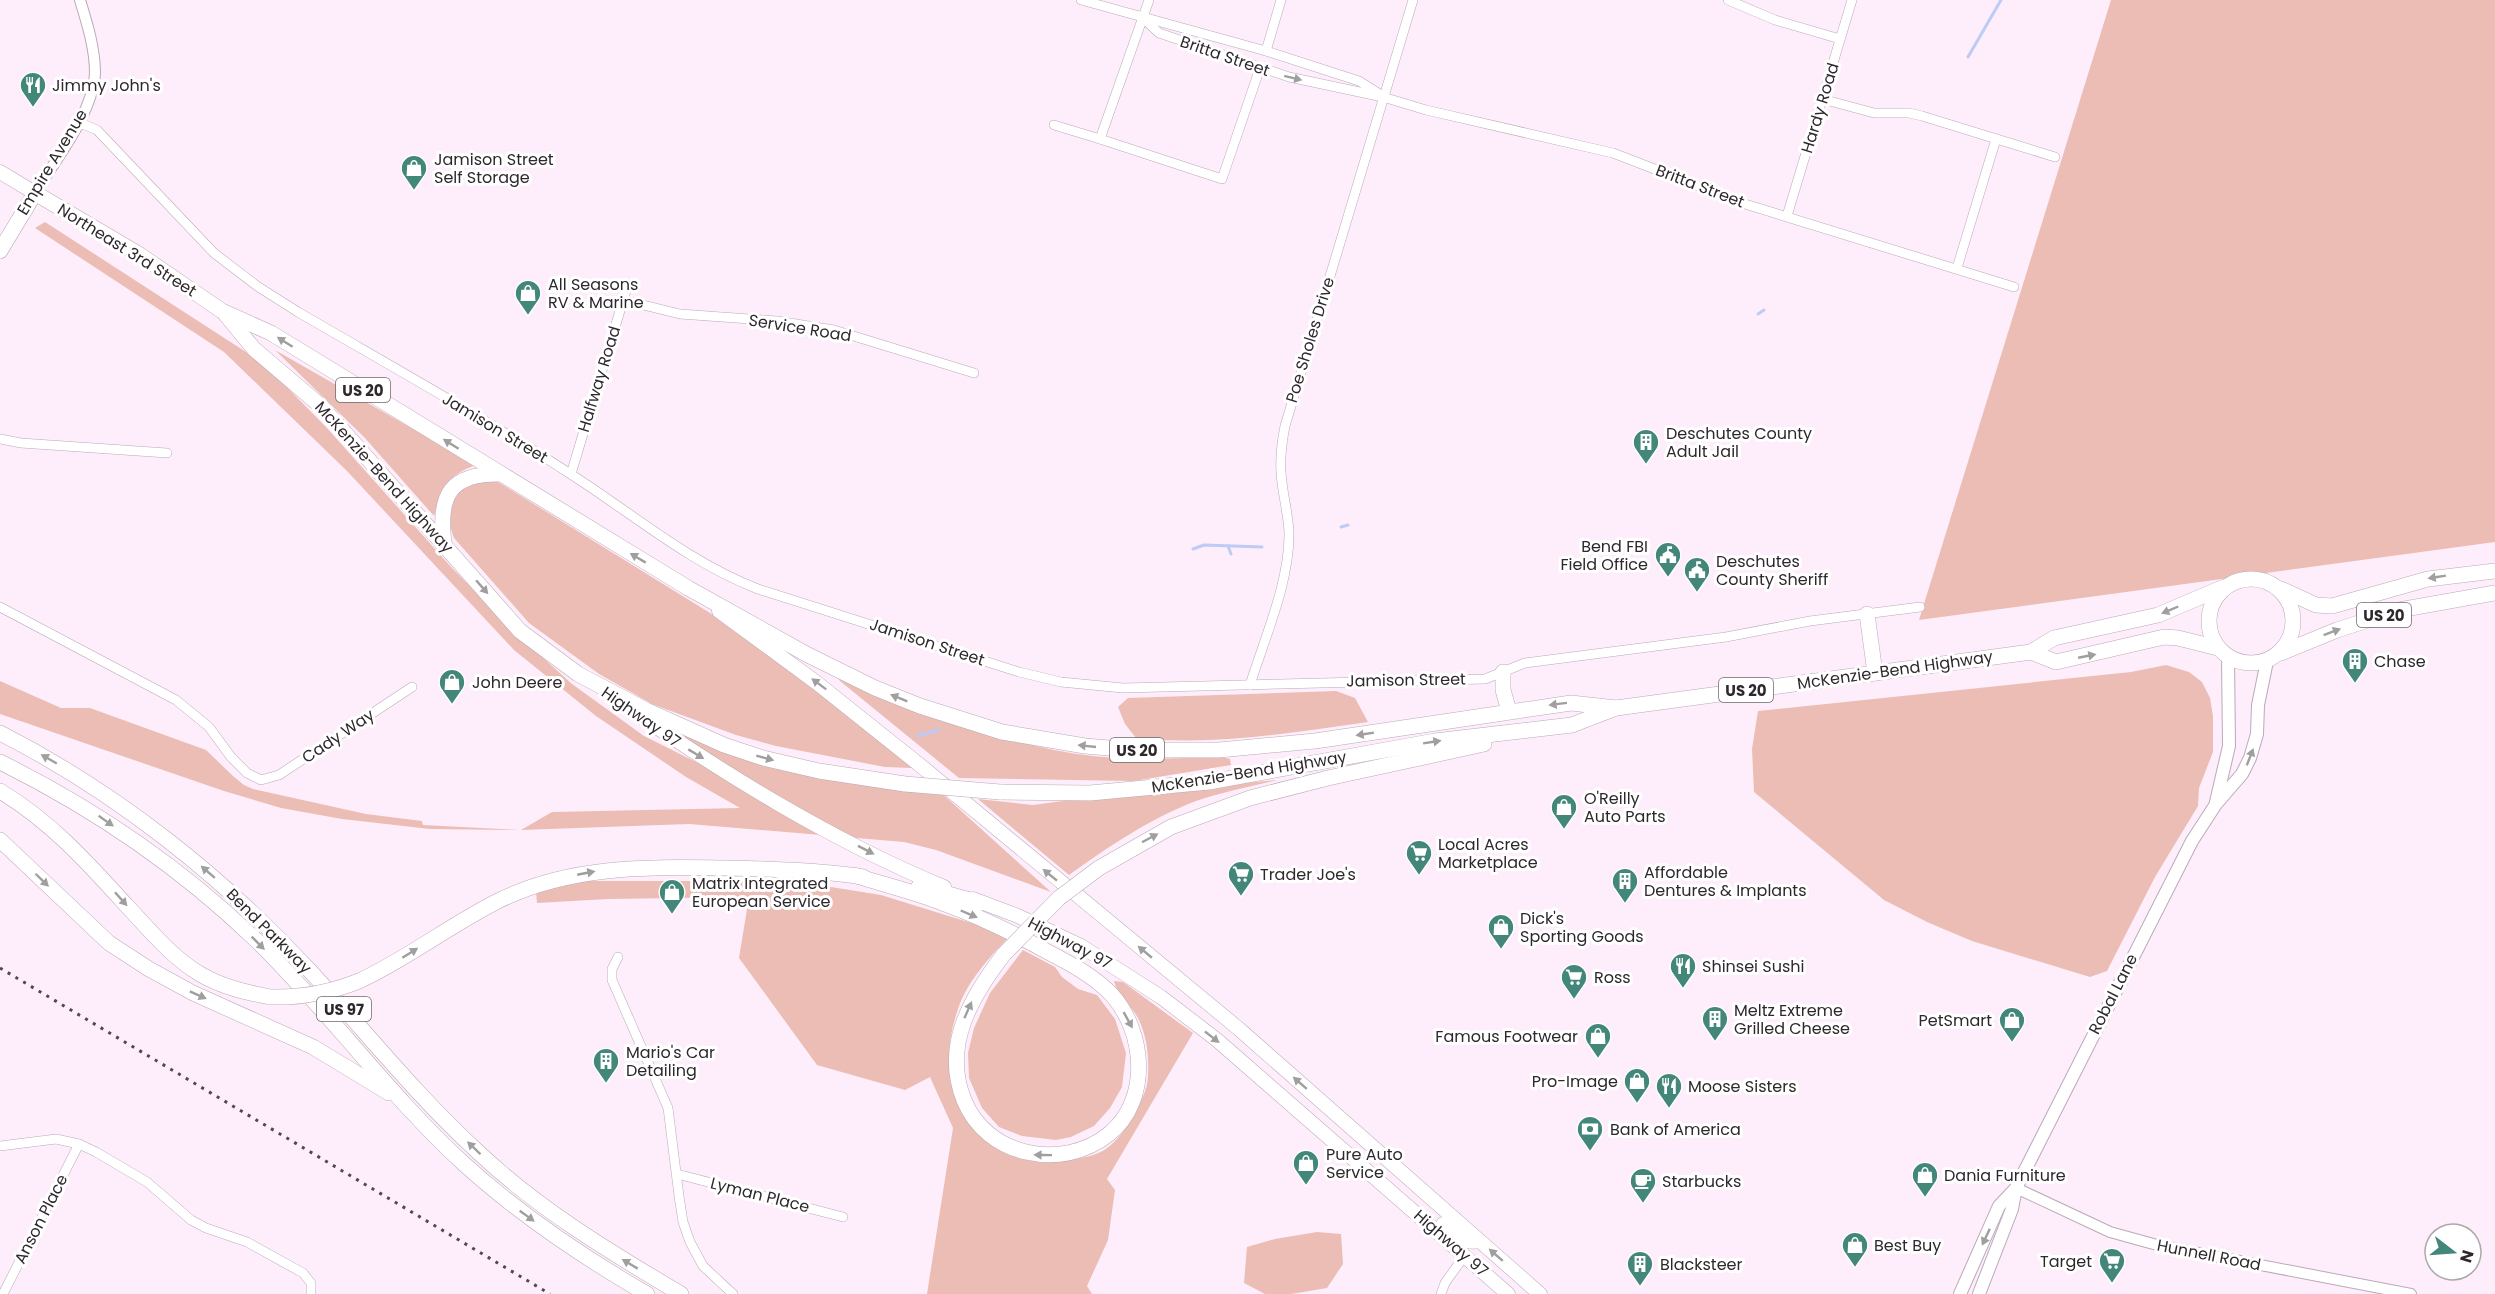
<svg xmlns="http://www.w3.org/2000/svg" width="2495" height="1294" viewBox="0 0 2495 1294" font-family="Poppins,sans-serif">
<rect width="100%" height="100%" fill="#feeefb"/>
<!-- green -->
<g fill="#ebbdb4">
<path d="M2111,0H2495V542L1919,620Z"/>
<path d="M45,222L263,363L327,428L452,568L521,638L572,684L644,736L700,764L655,721L702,742L937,789L1051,892L936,850L904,842L689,824L521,830L430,829L342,819L281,808L224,791L0,714V681L61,708H90L206,750L233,776L244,785L253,789L366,814L422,821L423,825L521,830L552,812L740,808L686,777L596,716L514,650L347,471L224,352L35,228Z"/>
<path d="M275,350L476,465C446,476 443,487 434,516L364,437Z"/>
<path d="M481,479L495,480L723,621L851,715L912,768L885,767L776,746L736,735L652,704L599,674L529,623L454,538C448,524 446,502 458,491C464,486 474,482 481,479Z"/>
<path d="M2166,665L2189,672L2202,682L2210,698L2213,716V752L2199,788L2198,806L2155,877L2107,971L2090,977L1972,941L1927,922L1884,900L1754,792L1752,749L1758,711L2131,672Z"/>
<path d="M837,676C920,707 1004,746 1093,756C1135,761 1178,758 1221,757L1230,759L1231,765L1134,781L959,778L840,681Z"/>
<path d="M1336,691L1355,698L1368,722C1291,733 1213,746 1136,738L1125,724L1118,707L1128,698Z"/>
<path d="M1277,780C1250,787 1222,792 1196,801C1151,818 1108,847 1069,875L978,799L1033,805L1107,795Z"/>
<path d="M580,881H754L831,887L881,895L981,926L1007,939C988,959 967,982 958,1009C941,1058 946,1112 991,1143C1003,1152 1016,1159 1032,1161C1041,1162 1050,1161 1059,1160C1098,1158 1112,1152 1132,1117C1139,1105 1148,1090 1148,1076C1149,1056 1147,1036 1138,1018C1131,1005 1117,996 1114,981L1123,982L1193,1033L1107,1179L1115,1190L1108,1240L1087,1286L1092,1294H927L953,1128L930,1077L905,1090L817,1065L739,958L749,897L608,899L537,903L536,891Z"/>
<path d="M1023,950L1055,967L1062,977L1078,989L1097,995L1115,1019L1126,1053L1122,1087L1110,1108L1094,1126L1071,1137L1056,1140L1022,1136L999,1127L982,1108L969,1078L968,1053L974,1028L990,993Z"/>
<path d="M1317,1232L1341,1234L1343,1264L1327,1288L1291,1294H1265L1244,1283L1247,1247L1275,1239Z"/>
</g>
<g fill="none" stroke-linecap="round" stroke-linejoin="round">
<!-- stream -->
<g stroke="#bdcbf5" stroke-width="3">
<path d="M1968,57L2001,0"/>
<path d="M1758,314L1764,310"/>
<path d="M1341,527L1348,525"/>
<path d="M1228,546L1231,554"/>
<path d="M1193,549L1204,545L1262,547"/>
<path d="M917,736L939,730"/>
</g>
<!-- minor casing -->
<g stroke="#b9aab7" stroke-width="10">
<g id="minor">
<path d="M1081,0L1266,51L1359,81L1378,93"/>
<path d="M1149,0L1100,139L1222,179L1260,68"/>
<path d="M1728,0L1775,20L1840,39"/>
<path d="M1143,18L1159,33L1289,77L1383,97L1426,110L1613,153L1745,204L2014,287"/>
<path d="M1266,51L1281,0"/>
<path d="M1822,99L1874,113H1909L1922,116L2055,157"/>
<path d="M78,122L97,130L214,253L257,286L298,312C389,365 483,417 572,475C633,514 690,563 758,589L1019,672L1061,682L1123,688L1485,679L1525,663L1726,637L1810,621L1920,607"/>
<path d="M1054,125L1100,139"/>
<path d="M1787,216L1852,0"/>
<path d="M1957,268L1996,139"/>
<path d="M623,300L680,314L777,321L834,330L974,373"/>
<path d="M0,439L21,443L167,453"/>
<path d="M571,474L628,284"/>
<path d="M0,607L176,700L209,727L231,757L247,773L261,780L279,775L412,687"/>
<path d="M1250,685C1265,637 1290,581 1289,532C1288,512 1282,492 1281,472C1280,456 1282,441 1285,426L1413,0"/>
<path d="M618,957L612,969V980L668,1108L679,1196L683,1222L690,1242L703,1266L733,1294"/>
<path d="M0,1146L56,1139L79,1144L96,1152L147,1182L191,1220L206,1228L247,1242L303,1273L311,1283V1294"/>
<path d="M677,1174L843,1217"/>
<path d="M3,1294L79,1144"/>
<path d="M1441,1294L1445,1283L1465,1255"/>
</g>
</g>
<!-- tertiary casing -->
<g stroke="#b9aab7" stroke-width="12">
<g id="tertiary">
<path d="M35,193C56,159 93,113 95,73C95,48 87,23 80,0"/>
<path d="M2016,1188L2110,1232L2157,1245L2411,1294"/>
</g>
</g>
<!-- secondary casing -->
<g stroke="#b9aab7" stroke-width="14">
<g id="secondary">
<path d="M2216,802L2229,746L2228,657"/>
<path d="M1960,1294L1999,1206L2016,1188"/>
<path d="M1979,1294L2012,1209L2016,1188L2192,841L2216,804L2242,774L2250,758L2257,734L2258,705L2267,661"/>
</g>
</g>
<!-- primary casing -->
<g stroke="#b9aab7" stroke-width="15">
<g id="primary">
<path d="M0,172L35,193"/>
<path d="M719,611L817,683L921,766L1239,1029L1540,1294"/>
<path d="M620,702C721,772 830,840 944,887"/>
<path d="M973,899L1018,916L1081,946L1161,997L1217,1040L1508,1294"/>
<path d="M1443,1224C1455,1234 1463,1245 1479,1241"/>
</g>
</g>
<!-- trunk casing -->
<g stroke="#b9aab7" stroke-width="16">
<g id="trunk">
<path d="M0,251L35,193L140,255L222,311L271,333L688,588L808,655L875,688L920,706L1002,732L1085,746L1133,750H1219L1315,741L1571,703L1616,708"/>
<path d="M226,315L254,349L322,407L520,631L578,674L646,710L724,745L763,758L819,771L905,784"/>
<path d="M444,543C438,495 450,473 501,474"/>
<circle cx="2251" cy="621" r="42"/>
<path d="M2281,589L2316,605L2332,606L2428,579L2495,571"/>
<path d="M1867,614L1875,673"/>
<path d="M2031,652L2056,662L2164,637L2178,638L2218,648"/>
<path d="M2281,653L2337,630L2399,610L2495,593"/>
<path d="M1503,672V690L1509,711"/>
<path d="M0,733C116,792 222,876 311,972C366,1032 417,1096 477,1151C537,1208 610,1252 681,1294"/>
<path d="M0,762C95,809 180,867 256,940C329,1011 388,1094 463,1163C519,1214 581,1256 647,1294"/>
<path d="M0,791C50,821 87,862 126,905C149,929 171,957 200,974C222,987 245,992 270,997"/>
<path d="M1000,792L1090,793L1209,782L1435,741L1572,725L1616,708L2031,652L2054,638L2158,615L2224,587"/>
<path d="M0,840L109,943L149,969L193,993L313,1047L389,1093"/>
<path d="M1099,868L1171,827L1250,798L1328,778L1484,744"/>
<path d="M854,875C884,885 916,892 945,904C981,917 1015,934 1048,952C1071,964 1094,976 1112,995C1145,1032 1151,1100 1109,1134C1062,1172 986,1156 964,1100C942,1046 971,997 1004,954"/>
<path d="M919,886L981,903"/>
<path d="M359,981C407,959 450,925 498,901C570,865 647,867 726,868C771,869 818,870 863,877"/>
</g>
</g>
<!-- minor -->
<use href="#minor" stroke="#fff" stroke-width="9"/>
<!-- tertiary -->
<use href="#tertiary" stroke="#fff" stroke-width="10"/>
<!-- secondary -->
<use href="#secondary" stroke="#fff" stroke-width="12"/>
<!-- primary -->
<use href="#primary" stroke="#fff" stroke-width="14"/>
<!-- trunk -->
<use href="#trunk" stroke="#fff" stroke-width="15"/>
<!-- rail -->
<path stroke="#4f484e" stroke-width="3" stroke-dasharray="3 6" stroke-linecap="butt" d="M0,968L550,1294"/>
<!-- trunk-bridge casing -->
<g stroke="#b9aab7" stroke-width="16" stroke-linecap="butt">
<g id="trunk-bridge">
<path d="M905,784L1000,792"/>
<path d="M1004,954L1059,898L1099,868"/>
<path d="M270,997C302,998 329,993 359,981"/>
</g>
</g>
<!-- trunk-bridge -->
<use href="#trunk-bridge" stroke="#fff" stroke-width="15"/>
</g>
<!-- one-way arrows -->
<defs><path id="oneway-solid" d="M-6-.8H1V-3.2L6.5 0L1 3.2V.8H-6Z" transform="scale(1.5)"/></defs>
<g fill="#a19ea0">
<use href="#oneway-solid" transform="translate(1293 78) rotate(14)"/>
<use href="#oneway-solid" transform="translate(285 342) rotate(-148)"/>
<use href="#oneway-solid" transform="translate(451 444) rotate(-148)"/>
<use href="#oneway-solid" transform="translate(638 558) rotate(-149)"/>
<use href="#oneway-solid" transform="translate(2437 577) rotate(171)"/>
<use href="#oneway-solid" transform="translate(482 587) rotate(49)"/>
<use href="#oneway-solid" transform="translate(2170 610) rotate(157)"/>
<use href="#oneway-solid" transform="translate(2332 632) rotate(-21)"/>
<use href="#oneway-solid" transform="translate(2087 656) rotate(-11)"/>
<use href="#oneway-solid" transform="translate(819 684) rotate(-143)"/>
<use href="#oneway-solid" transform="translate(899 698) rotate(-158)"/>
<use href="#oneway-solid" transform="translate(1558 704) rotate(173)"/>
<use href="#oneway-solid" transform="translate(1365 734) rotate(171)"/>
<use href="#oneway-solid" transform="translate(1432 742) rotate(-9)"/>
<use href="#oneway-solid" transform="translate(1087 746) rotate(-174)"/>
<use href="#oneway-solid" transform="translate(696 754) rotate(31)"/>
<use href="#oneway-solid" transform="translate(2250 757) rotate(-69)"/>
<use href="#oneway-solid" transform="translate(765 758) rotate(15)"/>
<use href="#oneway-solid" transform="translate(49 759) rotate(-150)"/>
<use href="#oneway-solid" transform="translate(106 821) rotate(35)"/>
<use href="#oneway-solid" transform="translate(1150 838) rotate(-28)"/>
<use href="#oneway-solid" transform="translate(866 850) rotate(27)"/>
<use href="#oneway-solid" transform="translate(208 872) rotate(-139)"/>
<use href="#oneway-solid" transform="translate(586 873) rotate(-11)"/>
<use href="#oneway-solid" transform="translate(1050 875) rotate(-141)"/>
<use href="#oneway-solid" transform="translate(42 880) rotate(44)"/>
<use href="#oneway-solid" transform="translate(121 899) rotate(48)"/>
<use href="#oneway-solid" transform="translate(969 914) rotate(23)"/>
<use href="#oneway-solid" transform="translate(258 943) rotate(45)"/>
<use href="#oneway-solid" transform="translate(1145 952) rotate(-140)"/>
<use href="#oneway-solid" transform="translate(410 953) rotate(-32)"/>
<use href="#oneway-solid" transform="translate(198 995) rotate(24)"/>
<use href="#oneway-solid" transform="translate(968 1010) rotate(-66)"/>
<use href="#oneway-solid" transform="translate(1128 1020) rotate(61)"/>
<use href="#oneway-solid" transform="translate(1212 1037) rotate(38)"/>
<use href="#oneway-solid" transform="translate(1300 1083) rotate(-139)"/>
<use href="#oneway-solid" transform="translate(474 1148) rotate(-136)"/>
<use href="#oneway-solid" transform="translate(1043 1155) rotate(-179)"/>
<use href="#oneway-solid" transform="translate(527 1216) rotate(36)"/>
<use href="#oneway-solid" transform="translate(1986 1237) rotate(115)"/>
<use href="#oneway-solid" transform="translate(1496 1255) rotate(-139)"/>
<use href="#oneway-solid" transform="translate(630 1264) rotate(-149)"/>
</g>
<!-- icons -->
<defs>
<g id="restaurant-pin" transform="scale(1.35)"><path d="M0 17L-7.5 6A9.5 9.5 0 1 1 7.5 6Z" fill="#43877b" stroke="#fff"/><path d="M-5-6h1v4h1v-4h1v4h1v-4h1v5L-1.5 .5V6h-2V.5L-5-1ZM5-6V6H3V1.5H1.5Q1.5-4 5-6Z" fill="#fff"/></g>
<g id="shop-pin" transform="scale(1.35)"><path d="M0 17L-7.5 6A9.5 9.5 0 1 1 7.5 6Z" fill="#43877b" stroke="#fff"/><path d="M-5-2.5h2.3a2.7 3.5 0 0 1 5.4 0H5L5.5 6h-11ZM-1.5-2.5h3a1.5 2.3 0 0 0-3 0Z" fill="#fff"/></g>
<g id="building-pin" transform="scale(1.35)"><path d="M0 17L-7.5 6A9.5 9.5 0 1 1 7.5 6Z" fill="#43877b" stroke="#fff"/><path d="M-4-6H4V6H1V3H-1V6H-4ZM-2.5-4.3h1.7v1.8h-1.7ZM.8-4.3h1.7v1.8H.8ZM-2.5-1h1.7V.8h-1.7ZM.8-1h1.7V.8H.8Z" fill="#fff"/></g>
<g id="civic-pin" transform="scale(1.35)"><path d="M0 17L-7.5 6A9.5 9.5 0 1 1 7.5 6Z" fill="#43877b" stroke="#fff"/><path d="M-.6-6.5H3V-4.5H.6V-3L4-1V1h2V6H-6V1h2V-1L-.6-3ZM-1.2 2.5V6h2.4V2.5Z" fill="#fff"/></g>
<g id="supermarket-pin" transform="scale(1.35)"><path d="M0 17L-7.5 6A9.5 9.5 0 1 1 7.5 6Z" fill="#43877b" stroke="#fff"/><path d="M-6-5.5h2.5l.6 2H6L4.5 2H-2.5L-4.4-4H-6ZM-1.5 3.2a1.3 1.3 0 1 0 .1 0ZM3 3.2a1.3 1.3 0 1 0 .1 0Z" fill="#fff"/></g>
<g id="bank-pin" transform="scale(1.35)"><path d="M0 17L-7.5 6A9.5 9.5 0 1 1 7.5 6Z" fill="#43877b" stroke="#fff"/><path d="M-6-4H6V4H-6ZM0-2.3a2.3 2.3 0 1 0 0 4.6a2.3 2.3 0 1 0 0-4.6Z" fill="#fff"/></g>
<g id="cafe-pin" transform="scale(1.35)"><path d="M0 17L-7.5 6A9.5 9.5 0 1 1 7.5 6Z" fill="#43877b" stroke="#fff"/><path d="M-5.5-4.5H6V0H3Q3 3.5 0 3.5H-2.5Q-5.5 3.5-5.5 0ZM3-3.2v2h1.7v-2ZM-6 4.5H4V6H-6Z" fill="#fff"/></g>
</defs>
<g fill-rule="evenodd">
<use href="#restaurant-pin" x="33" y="85"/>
<use href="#shop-pin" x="414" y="168"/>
<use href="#shop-pin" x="528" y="293"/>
<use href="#building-pin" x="1646" y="442"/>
<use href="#civic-pin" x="1668" y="555"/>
<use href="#civic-pin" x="1697" y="570"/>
<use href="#building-pin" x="2355" y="661"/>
<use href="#shop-pin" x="452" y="682"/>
<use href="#shop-pin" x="1564" y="807"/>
<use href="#supermarket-pin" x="1419" y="853"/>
<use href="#supermarket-pin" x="1241" y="874"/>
<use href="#building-pin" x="1625" y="881"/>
<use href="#shop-pin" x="672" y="892"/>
<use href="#shop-pin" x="1501" y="927"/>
<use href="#restaurant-pin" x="1683" y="966"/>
<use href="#supermarket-pin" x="1574" y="977"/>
<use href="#building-pin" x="1715" y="1019"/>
<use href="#shop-pin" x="2012" y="1020"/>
<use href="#shop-pin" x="1598" y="1036"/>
<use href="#building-pin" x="606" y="1061"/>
<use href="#shop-pin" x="1637" y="1081"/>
<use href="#restaurant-pin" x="1669" y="1086"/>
<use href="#bank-pin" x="1590" y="1129"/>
<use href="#shop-pin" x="1306" y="1163"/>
<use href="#shop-pin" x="1925" y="1175"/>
<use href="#cafe-pin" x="1643" y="1181"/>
<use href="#shop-pin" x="1855" y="1245"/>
<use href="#supermarket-pin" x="2112" y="1261"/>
<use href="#building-pin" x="1640" y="1264"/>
</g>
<g text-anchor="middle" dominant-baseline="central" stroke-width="6" stroke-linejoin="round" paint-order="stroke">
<!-- shield labels -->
<g fill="#fff" stroke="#6d686c" stroke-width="1.5">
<rect x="336" y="378" width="54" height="24" rx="4.5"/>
<rect x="2357" y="603" width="54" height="24" rx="4.5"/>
<rect x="1719" y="678" width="54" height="24" rx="4.5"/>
<rect x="1110" y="738" width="54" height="24" rx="4.5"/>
<rect x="317" y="997" width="54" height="24" rx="4.5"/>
</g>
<g font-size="15" font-weight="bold" fill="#2e282d">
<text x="363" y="390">US 20</text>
<text x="2384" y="615">US 20</text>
<text x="1746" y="690">US 20</text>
<text x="1137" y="750">US 20</text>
<text x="344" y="1009">US 97</text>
</g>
<!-- street labels -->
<g font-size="16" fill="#2e282d" stroke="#fff">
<text transform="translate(1225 56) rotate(19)">Britta Street</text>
<text transform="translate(1820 108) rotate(-73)">Hardy Road</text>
<text transform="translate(52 162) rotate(-59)">Empire Avenue</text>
<text transform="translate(1700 186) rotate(21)">Britta Street</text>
<text transform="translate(127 250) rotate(32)">Northeast 3rd Street</text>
<text transform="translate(800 328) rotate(9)">Service Road</text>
<text transform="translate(1310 340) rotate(-73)">Poe Sholes Drive</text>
<text transform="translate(599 379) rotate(-73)">Halfway Road</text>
<text transform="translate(495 428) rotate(31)">Jamison Street</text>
<text transform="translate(384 477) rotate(48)">McKenzie-Bend Highway</text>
<text transform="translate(927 642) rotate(18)">Jamison Street</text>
<text transform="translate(1895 670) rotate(-8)">McKenzie-Bend Highway</text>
<text transform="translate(1406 680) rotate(-1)">Jamison Street</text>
<text transform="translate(641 717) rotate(35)">Highway 97</text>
<text transform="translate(338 736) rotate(-34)">Cady Way</text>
<text transform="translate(1249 772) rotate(-9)">McKenzie-Bend Highway</text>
<text transform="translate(269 931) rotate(45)">Bend Parkway</text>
<text transform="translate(1070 943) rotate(28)">Highway 97</text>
<text transform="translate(2113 994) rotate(-63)">Robal Lane</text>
<text transform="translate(760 1195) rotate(14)">Lyman Place</text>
<text transform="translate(41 1219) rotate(-63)">Anson Place</text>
<text transform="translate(1451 1243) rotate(41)">Highway 97</text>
<text transform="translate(2209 1255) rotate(11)">Hunnell Road</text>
</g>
<!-- poi labels -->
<g font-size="16" fill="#2e282d" stroke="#fff" text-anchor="start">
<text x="52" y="85">Jimmy John's</text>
<text x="434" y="159">Jamison Street<tspan x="434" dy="18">Self Storage</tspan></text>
<text x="548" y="284">All Seasons<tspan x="548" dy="18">RV &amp; Marine</tspan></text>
<text x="1666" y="433">Deschutes County<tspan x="1666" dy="18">Adult Jail</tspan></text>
<text x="1648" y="546" text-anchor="end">Bend FBI<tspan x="1648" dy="18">Field Office</tspan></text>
<text x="1716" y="561">Deschutes<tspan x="1716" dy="18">County Sheriff</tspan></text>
<text x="2374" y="661">Chase</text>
<text x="472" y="682">John Deere</text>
<text x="1584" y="798">O'Reilly<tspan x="1584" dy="18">Auto Parts</tspan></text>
<text x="1438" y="844">Local Acres<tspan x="1438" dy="18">Marketplace</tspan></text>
<text x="1644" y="872">Affordable<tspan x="1644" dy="18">Dentures &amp; Implants</tspan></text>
<text x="1260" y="874">Trader Joe's</text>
<text x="692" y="883">Matrix Integrated<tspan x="692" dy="18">European Service</tspan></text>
<text x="1520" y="918">Dick's<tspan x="1520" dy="18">Sporting Goods</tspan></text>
<text x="1702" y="966">Shinsei Sushi</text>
<text x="1594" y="977">Ross</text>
<text x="1734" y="1010">Meltz Extreme<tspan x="1734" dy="18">Grilled Cheese</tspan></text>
<text x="1992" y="1020" text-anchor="end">PetSmart</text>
<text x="1578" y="1036" text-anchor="end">Famous Footwear</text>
<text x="626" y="1052">Mario's Car<tspan x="626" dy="18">Detailing</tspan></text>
<text x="1618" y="1081" text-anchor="end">Pro-Image</text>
<text x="1688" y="1086">Moose Sisters</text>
<text x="1610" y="1129">Bank of America</text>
<text x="1326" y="1154">Pure Auto<tspan x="1326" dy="18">Service</tspan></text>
<text x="1944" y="1175">Dania Furniture</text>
<text x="1662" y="1181">Starbucks</text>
<text x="1874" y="1245">Best Buy</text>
<text x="2092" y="1261" text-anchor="end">Target</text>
<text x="1660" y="1264">Blacksteer</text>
</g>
</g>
<!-- north arrow -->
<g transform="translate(2453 1252) rotate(107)"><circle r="28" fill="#ffffff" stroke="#aba9ab" stroke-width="1.5"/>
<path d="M0-4.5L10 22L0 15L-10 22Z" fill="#43877b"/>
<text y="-9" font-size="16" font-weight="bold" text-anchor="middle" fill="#2e282d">N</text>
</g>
</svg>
